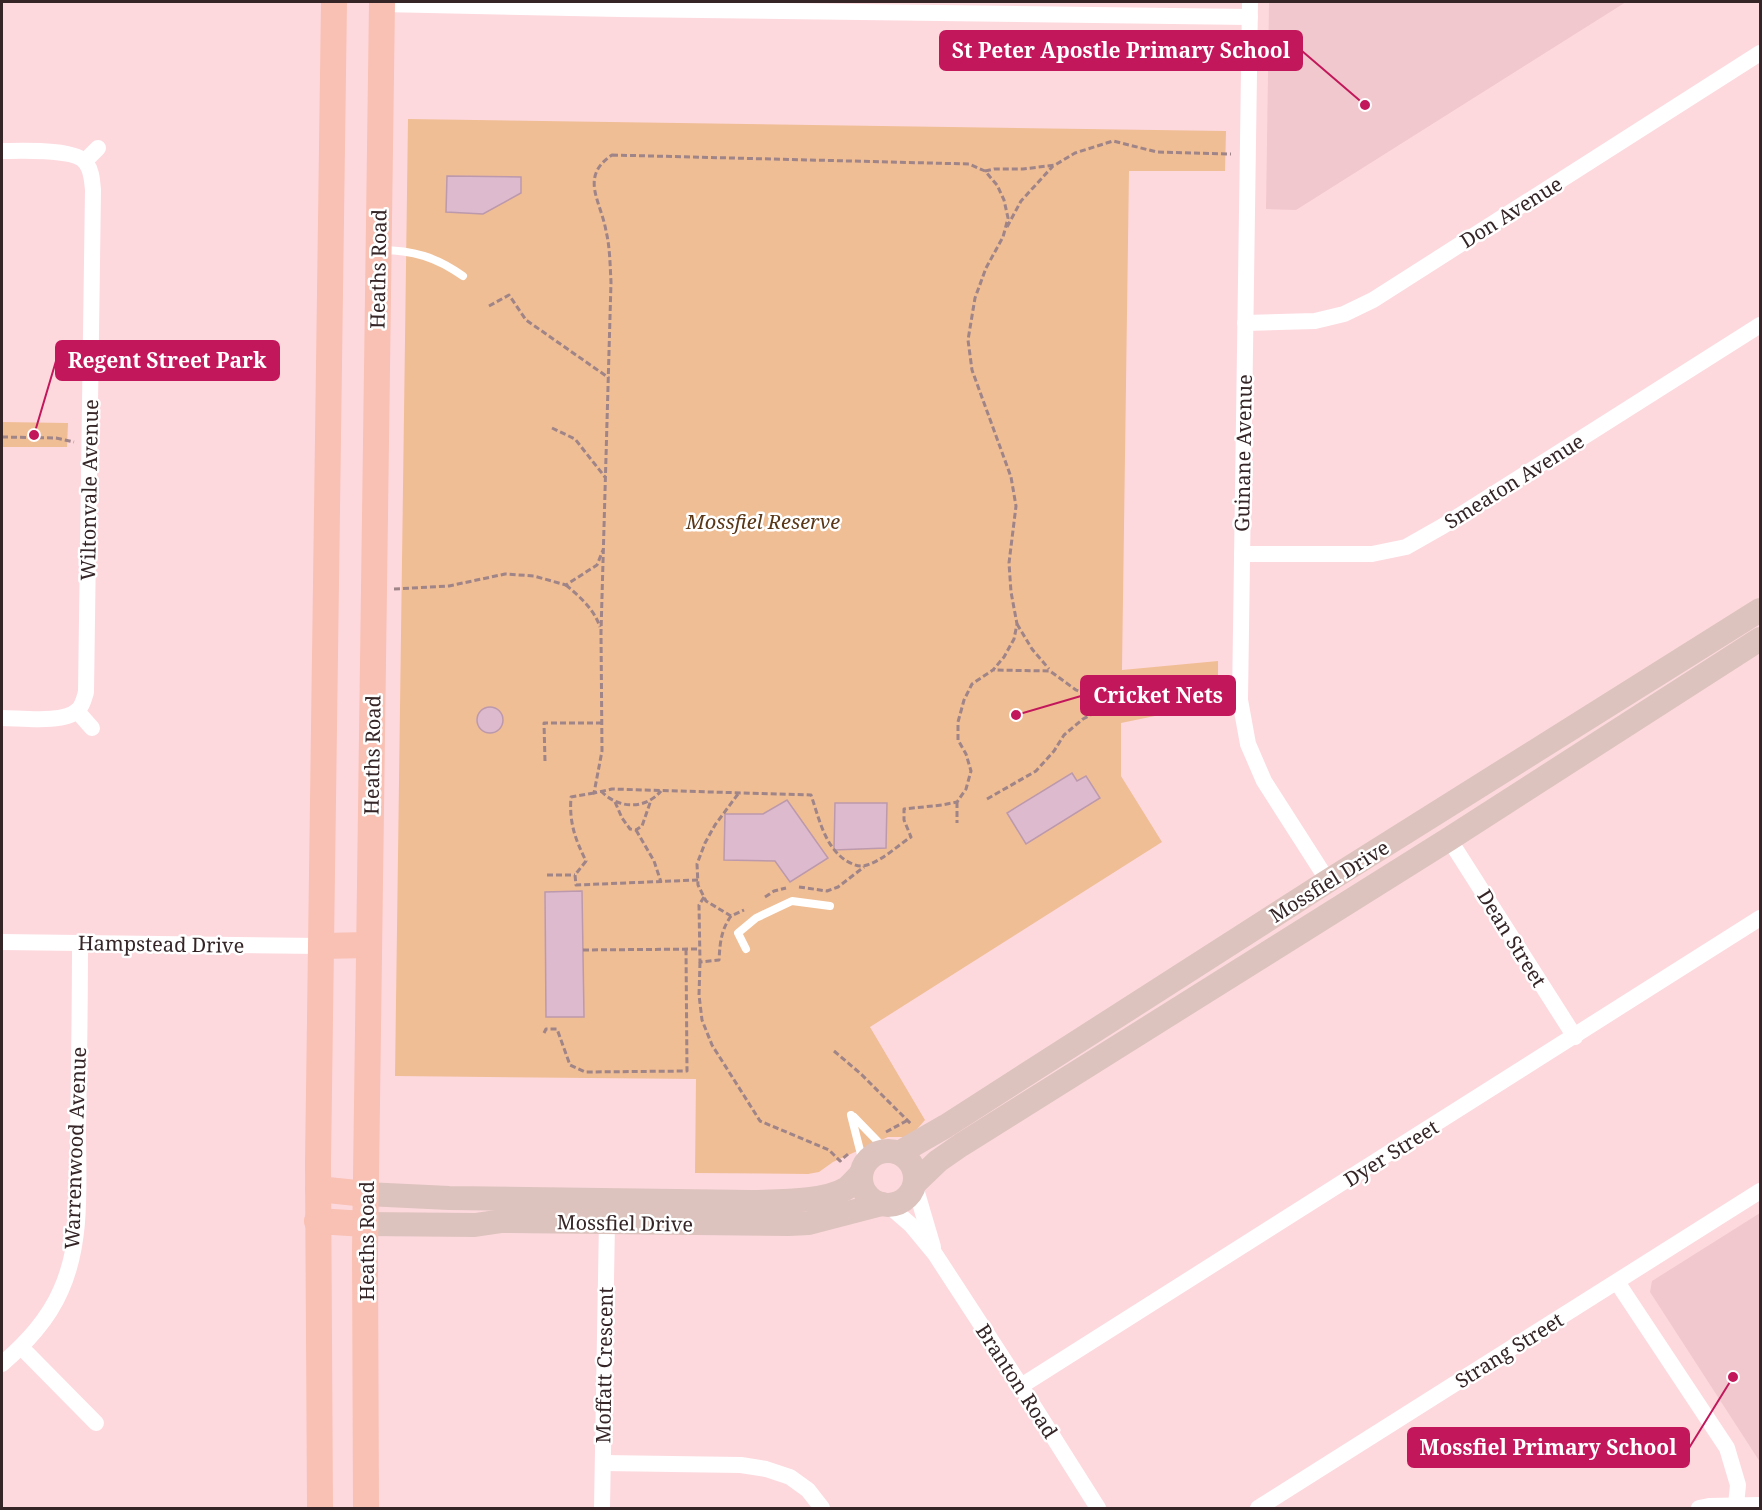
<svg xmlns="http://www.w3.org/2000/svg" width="1762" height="1510" viewBox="0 0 1762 1510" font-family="'Noto Serif',serif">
<rect width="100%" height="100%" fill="#fdd9de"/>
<!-- built -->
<g fill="#f1c8cd">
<path d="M1269,2H1626L1296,210L1266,209Z"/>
<path d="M1760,1213V1462L1650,1292L1652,1281Z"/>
</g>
<!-- green -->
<g fill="#f0be95">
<path d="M408,119L1226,131L1225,171H1129L1122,670L1218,661V703L1121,723V776L1162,842L870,1027L925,1120L910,1137H888L833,1162L819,1172L808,1174L695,1173L696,1079L395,1076Z"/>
<path d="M2,422L68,423L67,447H2Z"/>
</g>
<!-- building -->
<g fill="#debace" stroke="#bc99ac" stroke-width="1.5">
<path d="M447,176L521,177V193L483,214L446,212Z"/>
<circle cx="490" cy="720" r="13"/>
<path d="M1072,773L1077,781L1086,776L1100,798L1026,844L1007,813Z"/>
<path d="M787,800L828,858L790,882L775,861L724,860L725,814H763Z"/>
<path d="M835,803H887L886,848L834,850Z"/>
<path d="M582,891L584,1017H546L545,892Z"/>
</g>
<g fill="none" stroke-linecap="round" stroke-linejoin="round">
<!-- path -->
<g stroke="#9f8488" stroke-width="3" stroke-dasharray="6 3" stroke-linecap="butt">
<path d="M612,155L969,164L985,171L997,185L1004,200L1008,218L1003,237L986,268L975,298L968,340L972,370L1011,477L1016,506L1009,563L1011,592L1017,624L1014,639L1004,657L993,670L972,684L964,700L958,722V740L966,754L971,771L966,789L957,802L942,805L904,809V820L911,837C897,846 883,860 867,865C859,868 852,864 845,860C824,845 819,818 811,795L612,789L594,793L602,751L601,632L611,282C610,265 610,247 606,231C601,201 579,177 612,155Z"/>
<path d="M985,171L994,169H1023L1055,165L1075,153L1113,141L1157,152L1231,154"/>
<path d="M1007,227L1021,201L1053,166"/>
<path d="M489,306L509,295L526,320L609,378"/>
<path d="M552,428L575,439L605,477"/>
<path d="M2,437L56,438L74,442"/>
<path d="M566,585C580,597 594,609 600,627"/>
<path d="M394,589L449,586L505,574L534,576L566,585L597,565L603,550"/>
<path d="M1017,624L1032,649L1049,669"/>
<path d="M1113,703L1187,692L1206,687L1224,676"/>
<path d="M545,761L544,723H602"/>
<path d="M601,791C618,809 645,810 661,791"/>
<path d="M594,793L571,797C569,822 575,839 586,861L575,875L576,885L698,880"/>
<path d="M738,794L715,825L705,843L697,864L698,885L706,901L731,916L744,910"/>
<path d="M987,799L1036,771L1054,751L1064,735L1083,719L1113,703L1094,698L1076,690L1050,671L994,670"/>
<path d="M615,802L622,818L630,829L636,830L642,826L651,800"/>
<path d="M957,802V823"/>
<path d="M636,830L654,861L661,882"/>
<path d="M547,875H575"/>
<path d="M799,887L827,891L838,887L864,867"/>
<path d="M704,897L699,905L700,962L719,960C720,943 721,930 731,916"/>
<path d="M765,897L774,891L786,888"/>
<path d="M583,950L699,949"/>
<path d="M700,962L699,995L702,1020L712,1045L760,1121L829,1150L840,1161L848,1154"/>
<path d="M544,1033L546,1029H557L570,1065L585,1072L687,1071L686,949"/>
<path d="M834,1051L861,1074L911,1124"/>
<path d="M886,1132L908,1120"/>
</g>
<!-- lane -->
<g stroke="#fff" stroke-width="8">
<path d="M380,250C413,250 436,257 463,276"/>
<path d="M746,949L738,933L756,918L792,901L830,906"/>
<path d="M851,1115L864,1166"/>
<path d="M854,1117L887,1151"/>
</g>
<!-- street -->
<g stroke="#fff" stroke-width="16">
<path d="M1250,2L1240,700L1248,744L1264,781L1328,881"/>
<path d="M381,4L620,9L1250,17"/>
<path d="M2,151C20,151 76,148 86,163C92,171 92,180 93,190L86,692C84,699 83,705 78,710C64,724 21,718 2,718"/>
<path d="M85,161L98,148"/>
<path d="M1245,323L1315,321L1344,314L1373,300L1760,53"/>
<path d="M1242,554H1372L1406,547L1443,526L1760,325"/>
<path d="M77,711L92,728"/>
<path d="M1449,839L1575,1037"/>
<path d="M2,942L321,946"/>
<path d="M915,1186L933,1247"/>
<path d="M888,1205L911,1225L935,1254L1021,1386L1098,1508"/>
<path d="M1617,1282L1727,1448L1738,1485L1736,1505"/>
<path d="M21,1347L96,1423"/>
<path d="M2,1364C26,1343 48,1320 61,1290C83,1241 78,1183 78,1131C79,1069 80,1006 80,944"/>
<path d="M1021,1386L1760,918"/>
<path d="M603,1463L741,1465L766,1469L790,1477L808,1490L822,1508"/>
<path d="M602,1508L607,1222"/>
<path d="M1258,1508L1760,1191"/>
<path d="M1699,1508L1709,1506L1760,1505"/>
</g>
<!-- secondary -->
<g stroke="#ddc3bd" stroke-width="24">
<circle cx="888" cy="1178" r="27"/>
<path d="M899,1153L946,1126L1328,881L1760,610"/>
<path d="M915,1183L938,1161L961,1145L1449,839L1760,639"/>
<path d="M366,1194L449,1198L752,1202C778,1201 825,1202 847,1188C852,1184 857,1178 861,1174"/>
<path d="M365,1224L475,1225L502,1221L789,1224L809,1223L882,1204"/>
</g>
<!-- primary -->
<g stroke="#f9c1b3" stroke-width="26">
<path d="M321,946L369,945"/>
<path d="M318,1189L366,1194"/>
<path d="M317,1221L365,1224"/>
<path d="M320,1508L318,1164L334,2"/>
<path d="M366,1508L365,1250L382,2"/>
</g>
</g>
<g text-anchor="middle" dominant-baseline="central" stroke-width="5" stroke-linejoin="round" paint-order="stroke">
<!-- street labels -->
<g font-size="20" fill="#352527" stroke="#fff">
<text transform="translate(1511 212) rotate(-32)">Don Avenue</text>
<text transform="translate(378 269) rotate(-89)">Heaths Road</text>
<text transform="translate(1243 453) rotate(-89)">Guinane Avenue</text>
<text transform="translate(1514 481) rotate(-32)">Smeaton Avenue</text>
<text transform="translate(89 490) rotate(-89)">Wiltonvale Avenue</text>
<text transform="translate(372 755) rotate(-89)">Heaths Road</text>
<text transform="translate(1329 881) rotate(-32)">Mossfiel Drive</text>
<text transform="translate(1512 938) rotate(58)">Dean Street</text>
<text transform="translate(161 944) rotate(1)">Hampstead Drive</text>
<text transform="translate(75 1148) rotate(-88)">Warrenwood Avenue</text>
<text transform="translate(1391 1153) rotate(-32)">Dyer Street</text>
<text transform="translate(625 1223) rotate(1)">Mossfiel Drive</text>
<text transform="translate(366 1241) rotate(-90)">Heaths Road</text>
<text transform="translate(1509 1350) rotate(-32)">Strang Street</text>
<text transform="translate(604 1365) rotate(-89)">Moffatt Crescent</text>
<text transform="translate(1017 1381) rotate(57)">Branton Road</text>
</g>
<!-- park labels -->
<g font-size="20" font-style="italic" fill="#593717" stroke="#fff">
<text x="763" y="521">Mossfiel Reserve</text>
</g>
</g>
<!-- callouts -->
<path fill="none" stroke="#c2185b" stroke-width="2" d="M1365 105L1302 51M34 435L56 361M1016 715L1081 696M1733 1377L1689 1448"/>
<g fill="#c2185b" stroke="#fff" stroke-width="2">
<circle cx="1365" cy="105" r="6"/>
<circle cx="34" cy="435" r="6"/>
<circle cx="1016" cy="715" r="6"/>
<circle cx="1733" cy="1377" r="6"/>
</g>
<g fill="#c2185b" stroke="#c2185b" stroke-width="2">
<rect x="940" y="31" width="362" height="39" rx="6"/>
<rect x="56" y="341" width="223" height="39" rx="6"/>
<rect x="1081" y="676" width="154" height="39" rx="6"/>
<rect x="1408" y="1428" width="281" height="39" rx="6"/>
</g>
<g font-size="21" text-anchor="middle" font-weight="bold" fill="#fff">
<text x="1121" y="58">St Peter Apostle Primary School</text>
<text x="167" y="368">Regent Street Park</text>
<text x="1158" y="703">Cricket Nets</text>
<text x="1548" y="1455">Mossfiel Primary School</text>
</g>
<!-- border -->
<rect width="1762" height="1510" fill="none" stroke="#352527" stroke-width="6"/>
</svg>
